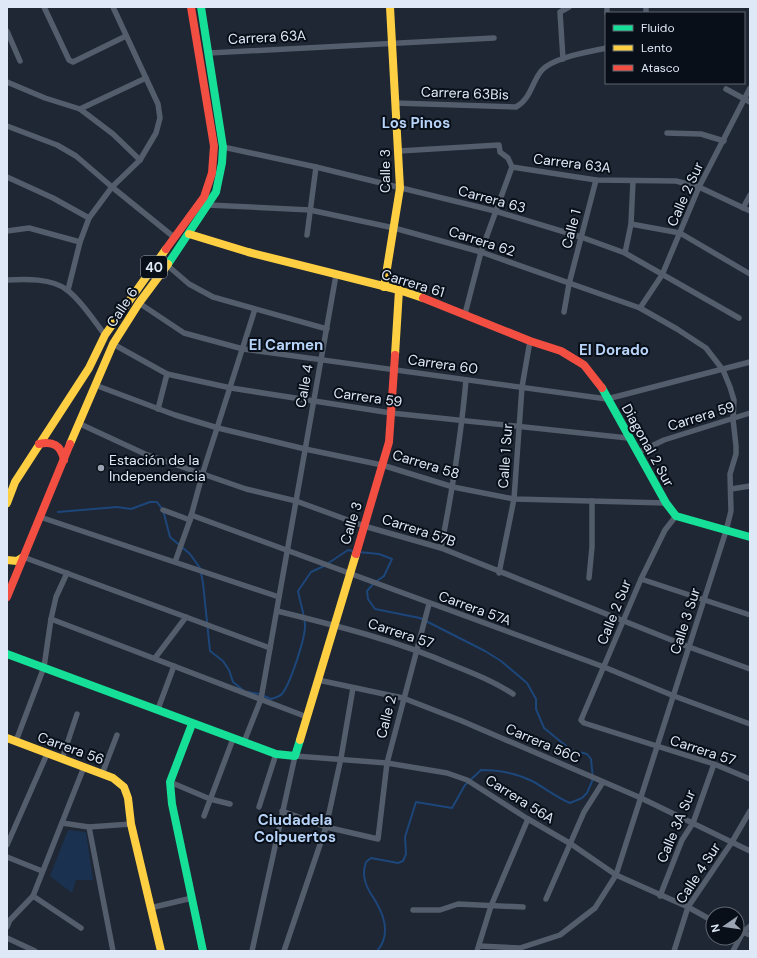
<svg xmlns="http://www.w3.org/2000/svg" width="757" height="958" viewBox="0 0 757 958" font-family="'DM Sans',sans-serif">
<rect width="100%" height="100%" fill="#1e2733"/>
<!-- green -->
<path fill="#1b3150" d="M68,830L86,832L93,880H76L72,893L50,876Z"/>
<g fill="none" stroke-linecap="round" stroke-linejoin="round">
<!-- stream -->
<g stroke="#1d467a" stroke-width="2">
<path d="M58,512L117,507L131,509L150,502H157L163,510L170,537L190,554L200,568L203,583L210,651L223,661L229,670L233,682L244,691"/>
<path d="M359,552L379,554L392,559L384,576L374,583L367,591L368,599L375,609L420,618L485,651L501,661L527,683L536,699V709L544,728L571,750L587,754L591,759L593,779L587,793L582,798L570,803C556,797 545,788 532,781C516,773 499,770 481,770L465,785L452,808L416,802L405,837L406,854L403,861L398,863L371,858L366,862C364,868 363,874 365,880C366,888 372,895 376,902C386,919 390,936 377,951"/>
<path d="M327,564L348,550L353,551"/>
<path d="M248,692L259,694L271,699C274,698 279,697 282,694C290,684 306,637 305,624C304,613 300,602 298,591L311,572L324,566"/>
</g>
<!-- street -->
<g stroke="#535d6b" stroke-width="5.5">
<path d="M44,7L69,60L73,62L126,36"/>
<path d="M607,7V13"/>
<path d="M646,7V13"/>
<path d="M7,31L20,61"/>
<path d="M209,53L494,38"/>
<path d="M563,59L560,12L569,7"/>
<path d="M7,82L45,98L80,109L113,134L140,160"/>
<path d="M726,89L750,102"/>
<path d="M395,103L516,107C531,99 532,81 542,70C554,57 589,52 606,48"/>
<path d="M80,109L146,78"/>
<path d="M7,126L57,145L76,156L112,187L175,238"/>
<path d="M667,133L701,134L724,141"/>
<path d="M223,147L316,167L495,211L581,237L625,253L739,318"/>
<path d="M399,151L499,145L500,152L508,158L512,167"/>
<path d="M512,167L596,180L676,181L699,187L750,211"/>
<path d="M7,177L53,198L89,218"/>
<path d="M208,205L310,210L394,228L481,252L640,308L677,329L706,348L723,370L730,387L734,400L733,419L736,446V454L730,474L731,511L726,531L616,875L595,908L560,935L520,948L479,946"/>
<path d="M743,208L750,195"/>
<path d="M631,224L680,233L750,274"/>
<path d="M7,231L29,228L80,242"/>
<path d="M307,235L316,167"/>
<path d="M625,253L631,224L633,181"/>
<path d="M167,265L189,284L213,297L327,329"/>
<path d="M7,280C25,279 52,278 67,290C81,300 94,321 105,335"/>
<path d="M68,290L80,242L89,218L112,187L140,160L156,133L160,118L158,104L113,7"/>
<path d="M139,303L184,333L243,349L607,399L750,362"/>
<path d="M640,308L662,275L699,187L750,88"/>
<path d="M564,312L569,284L596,180"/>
<path d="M465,314L481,252L512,167"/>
<path d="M113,344L167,374L231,388L391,413L628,438"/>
<path d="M95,385L175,415L218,428L305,449L382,465L453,487L514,499L666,503"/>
<path d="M158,409L167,374"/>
<path d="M78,423L145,454L246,489L296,501L364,526L441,548L689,647L750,669"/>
<path d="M637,453L664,440L750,413"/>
<path d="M731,489L750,486"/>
<path d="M163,510L190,520"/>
<path d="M191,515L604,667L674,696L750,724"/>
<path d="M676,516L665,530L641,579L581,720L584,723L714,764L750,779"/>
<path d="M40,517L279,597"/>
<path d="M441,548C452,492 461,437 466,380"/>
<path d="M23,557L270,648"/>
<path d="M175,562L190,520L203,472L255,309"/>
<path d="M499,573L514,499L522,387L530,341"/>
<path d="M589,578L592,547V501"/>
<path d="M641,579L750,615"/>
<path d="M277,611C338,626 398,641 455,666C475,674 495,682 513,694"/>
<path d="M51,619L307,717"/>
<path d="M155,658L186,617"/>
<path d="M318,680L403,698L462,721L641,798L750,851"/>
<path d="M158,709L174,666"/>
<path d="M16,741L44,667L51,619L56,597L67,573"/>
<path d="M244,742L261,699L336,275"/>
<path d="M62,759L77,714"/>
<path d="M102,774L117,735"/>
<path d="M170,782L210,799L230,804"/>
<path d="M259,807L276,754"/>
<path d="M282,811L326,827L378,839L387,763L429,604"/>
<path d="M204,816L233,739"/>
<path d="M62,823L89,827L131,824"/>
<path d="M89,827L113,951"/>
<path d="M7,845L47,754"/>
<path d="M7,857L42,871"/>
<path d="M33,896L81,928"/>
<path d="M660,896L682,840L693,823L714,764"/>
<path d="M546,899L584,812L603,782"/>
<path d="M150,908L192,898"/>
<path d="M413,910H440L458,904L523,907"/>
<path d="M7,927L10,920L33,896L84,767"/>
<path d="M737,930L750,935"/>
<path d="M7,938L35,951"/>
<path d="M252,951L295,756L387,763L447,773L467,780L528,819L571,844L616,875L688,907L713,921"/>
<path d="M284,951L326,827L341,758L353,688"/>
<path d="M477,951L491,906L528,819"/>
<path d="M674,951L688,907L732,842L750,811"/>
<path d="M733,951L743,932L750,926"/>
</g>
<!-- fast -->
<g stroke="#16e098" stroke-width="8">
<path d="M168,264L216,192L222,163L223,147L201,7"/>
<path d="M602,388L666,503L676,516L750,537"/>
<path d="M7,654L276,754L295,756L300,740"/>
<path d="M192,724L170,782L172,804L203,951"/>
</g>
<!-- slow -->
<g stroke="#ffcf43" stroke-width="8">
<path d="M189,234L248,252L399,290L423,298"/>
<path d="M384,287L400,188L390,7"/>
<path d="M395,355L399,290"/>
<path d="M70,444L113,344L139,303L168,264"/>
<path d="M7,503L15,482L89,368L105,335L166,249"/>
<path d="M7,560L17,561L23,557"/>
<path d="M7,738L113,778L124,787L128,798L131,824L161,951"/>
<path d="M300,740L356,554"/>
</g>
<!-- jam -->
<g stroke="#f24e42" stroke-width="8">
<path d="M166,249L204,197L212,173L214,146L191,7"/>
<path d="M423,298L530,341L561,351L584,365L602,388"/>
<path d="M39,444C53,441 61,445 64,460"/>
<path d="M356,554L389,442L395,355"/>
<path d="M7,597L70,444"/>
</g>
</g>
<!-- markers -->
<circle fill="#9ba4b2" stroke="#080f18" stroke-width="1.5" cx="101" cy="468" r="4"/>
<g text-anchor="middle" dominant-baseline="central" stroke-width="4" stroke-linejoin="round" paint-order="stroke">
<!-- shield labels -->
<rect fill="#080f18" stroke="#9ea7b4" stroke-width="1" x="141" y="256" width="26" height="22" rx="3"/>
<g font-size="13" font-weight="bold" fill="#dee8f7">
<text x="154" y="267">40</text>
</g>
<!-- street labels -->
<g font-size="14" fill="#dee8f7" stroke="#080f18">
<text transform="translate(267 37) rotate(-3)">Carrera 63A</text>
<text transform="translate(465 93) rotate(2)">Carrera 63Bis</text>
<text transform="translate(572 163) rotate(7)">Carrera 63A</text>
<text transform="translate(385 171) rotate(-90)">Calle 3</text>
<text transform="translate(685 194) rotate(-66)">Calle 2 Sur</text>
<text transform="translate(492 199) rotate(15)">Carrera 63</text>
<text transform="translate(571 229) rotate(-75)">Calle 1</text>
<text transform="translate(482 241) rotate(18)">Carrera 62</text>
<text transform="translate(413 283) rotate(17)">Carrera 61</text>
<text transform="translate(122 307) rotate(-57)">Calle 6</text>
<text transform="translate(443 364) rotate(8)">Carrera 60</text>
<text transform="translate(304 386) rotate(-80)">Calle 4</text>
<text transform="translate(368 397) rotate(8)">Carrera 59</text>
<text transform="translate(701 416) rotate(-17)">Carrera 59</text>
<text transform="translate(648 445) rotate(61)">Diagonal 2 Sur</text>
<text transform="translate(505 456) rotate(-86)">Calle 1 Sur</text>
<text transform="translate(426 464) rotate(17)">Carrera 58</text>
<text transform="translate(351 523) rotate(-73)">Calle 3</text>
<text transform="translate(419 530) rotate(18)">Carrera 57B</text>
<text transform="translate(475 608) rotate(20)">Carrera 57A</text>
<text transform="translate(614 612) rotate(-68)">Calle 2 Sur</text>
<text transform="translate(685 621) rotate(-72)">Calle 3 Sur</text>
<text transform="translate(401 633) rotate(18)">Carrera 57</text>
<text transform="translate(386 717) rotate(-76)">Calle 2</text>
<text transform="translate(543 743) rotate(23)">Carrera 56C</text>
<text transform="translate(71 748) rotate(20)">Carrera 56</text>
<text transform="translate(703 750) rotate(18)">Carrera 57</text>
<text transform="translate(520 799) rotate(32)">Carrera 56A</text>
<text transform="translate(676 826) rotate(-67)">Calle 3A Sur</text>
<text transform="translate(698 873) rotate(-57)">Calle 4 Sur</text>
</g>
<!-- poi labels -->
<g font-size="14" fill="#dee8f7" stroke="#080f18" text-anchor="start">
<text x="109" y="460">Estación de la<tspan x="109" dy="16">Independencia</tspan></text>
</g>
<!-- neighbourhood labels -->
<g font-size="15" font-weight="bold" fill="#b7d3f8" stroke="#080f18">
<text x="416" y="123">Los Pinos</text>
<text x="286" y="345">El Carmen</text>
<text x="614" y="350">El Dorado</text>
<text x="295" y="820">Ciudadela<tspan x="295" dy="17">Colpuertos</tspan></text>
</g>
</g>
<!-- border -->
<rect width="757" height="958" fill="none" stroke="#dee8f7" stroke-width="16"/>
<!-- legend -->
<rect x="605" y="12" width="140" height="72" fill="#080f18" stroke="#5e6671"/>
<rect x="613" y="25" width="20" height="6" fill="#16e098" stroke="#5e6671"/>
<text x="641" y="32" font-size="12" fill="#dee8f7">Fluido</text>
<rect x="613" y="45" width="20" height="6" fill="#ffcf43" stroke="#5e6671"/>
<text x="641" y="52" font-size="12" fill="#dee8f7">Lento</text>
<rect x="613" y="65" width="20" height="6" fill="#f24e42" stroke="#5e6671"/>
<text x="641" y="72" font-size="12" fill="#dee8f7">Atasco</text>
<!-- north arrow -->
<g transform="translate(725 926) rotate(257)"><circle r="19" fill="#080f18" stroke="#5e6671"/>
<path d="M0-3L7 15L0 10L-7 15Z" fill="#9ba4b2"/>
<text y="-6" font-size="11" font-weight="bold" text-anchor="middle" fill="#dee8f7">N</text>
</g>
</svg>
